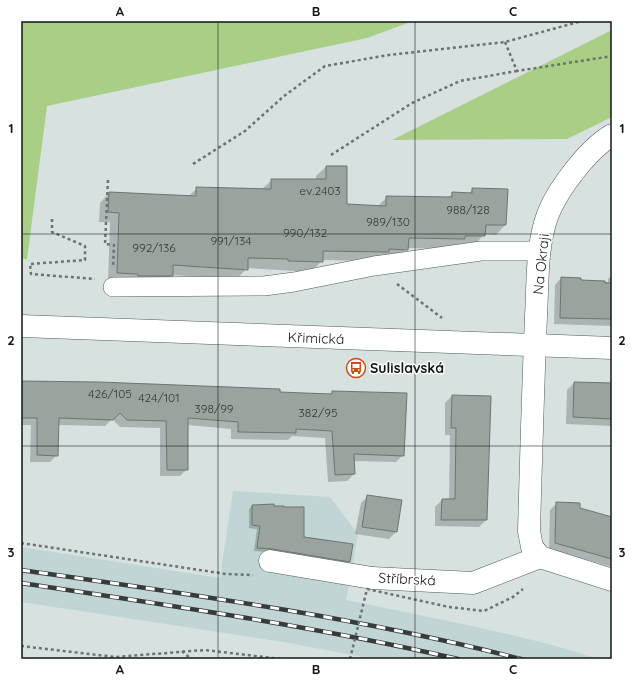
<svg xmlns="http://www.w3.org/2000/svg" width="633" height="680" viewBox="0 0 633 680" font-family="Quicksand,sans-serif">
<rect width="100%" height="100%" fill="#d6e1e0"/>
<!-- built -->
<path fill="#c0d5d4" d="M233,491L330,497L358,534L346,600L477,627L549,644L599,659H373L284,642L21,602V547L220,578Z"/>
<!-- green -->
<g fill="#a9ce85">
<path d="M21,21H413L367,38L47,106L27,259H21Z"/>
<path d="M612,30V117L567,139L392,140Z"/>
</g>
<!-- shadow -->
<g fill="#0003">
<path d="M326,167L346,205L378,206L387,197L448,198L453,193L468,194L473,189L505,225L496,235L484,234L474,246L455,249L407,248L398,259L378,261L322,260L312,272L247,268L237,279L172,275L162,285L108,283L110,222H99L100,203L109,193L188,197L197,188L262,189L272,180H316V176Z"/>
<path d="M612,275V326L554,324L555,285L561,278L580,281L608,282V279Z"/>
<path d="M21,381L329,395L332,392L403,455L396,462L353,461L354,474L347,481L328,482L325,438L292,436L288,440L231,439V429L187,425V469L180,476H160V428L120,427L112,419L105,426L58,425L57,455L50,462H30L31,425H21Z"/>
<path d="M574,383L612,384V426L566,424L567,390Z"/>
<path d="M452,396L486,520L479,527L435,526V507L442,500H449L450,435H445V403Z"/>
<path d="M368,496L396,532L389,539L355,534L361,503Z"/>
<path d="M557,503L612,518V567L549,549L550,510Z"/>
<path d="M252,506L283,508L303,538L349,561L346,564L268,552L254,551L257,529L249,528V509Z"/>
</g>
<!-- building -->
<g fill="#9aa39e" stroke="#6d7571">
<path d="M326,166H347V204L386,206V196L452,197V192L472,193V188L508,189L506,225H486L485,236H465V239L409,238L408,250L389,249V252L323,251V262L288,261V259L248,258V270L173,265V276H138V274L117,273L119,213L108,212L109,192L196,196V187L271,189V179H326Z"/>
<path d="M561,277L581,278V280L605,281V283H612V319L560,318Z"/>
<path d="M21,381L99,382L280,389V392L304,393L332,394V391L407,393L404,456L354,454L355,474L335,475L332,431L296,429V433L238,432V422L188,418V470H167L166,421L127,420L120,413L113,420L59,418L58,456L37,455V418H21Z"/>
<path d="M574,382L612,383V419L573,417Z"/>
<path d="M452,395L491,396L487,520H441L442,499H455L456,428H451Z"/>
<path d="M367,495L402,500L397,532L362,527Z"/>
<path d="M556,502L580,503V508L612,517V559L555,543Z"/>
<path d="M274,504V506H284V507H304V537L353,544L350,562L272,549L257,548L260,526L252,525V505Z"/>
</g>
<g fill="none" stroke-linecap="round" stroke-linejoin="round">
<!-- pedestrian casing -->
<g stroke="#505a59" stroke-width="20">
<path id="pedestrian" d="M113,287L264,286L294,282L374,266L481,251H539"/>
</g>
<!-- minor casing -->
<g stroke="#505a59" stroke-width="23">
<g id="minor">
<path d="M612,135C588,149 558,189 548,214C536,246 538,283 536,316C533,387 531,459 529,531L532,547L540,557L612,580"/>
<path d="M270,561L372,578L473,583L540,557"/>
</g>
</g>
<!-- secondary casing -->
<g stroke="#505a59" stroke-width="23">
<path id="secondary" d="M21,326L612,348"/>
</g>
<!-- path -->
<g stroke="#6c7372" stroke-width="2.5" stroke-dasharray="3 3" stroke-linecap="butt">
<path d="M505,42L517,71L612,56"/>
<path d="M331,155L412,103L460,81L517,71"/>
<path d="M193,164L245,131L284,96L325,66L389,55L505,42L582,21"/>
<path d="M108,180L105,244L114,245L113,267"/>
<path d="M52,219V232L85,246V260L30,264L31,274L95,279"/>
<path d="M397,284L442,318"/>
<path d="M21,543L226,574L253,575"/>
<path d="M449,607L484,611L513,597L523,589"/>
<path d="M21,646L115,657L205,650L281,659"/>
<path d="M182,651L191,659"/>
</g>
<!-- pedestrian -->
<use href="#pedestrian" stroke="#fff" stroke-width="19"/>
<!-- minor -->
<use href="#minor" stroke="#fff" stroke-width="22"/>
<!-- secondary -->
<use href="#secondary" stroke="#fff" stroke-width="22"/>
<!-- rail casing -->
<g stroke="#363c3b" stroke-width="4.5">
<g id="rail">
<path d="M21,570C189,594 357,617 521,659"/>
<path d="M21,583C167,605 313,626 458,659"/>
</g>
</g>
<!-- rail -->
<use href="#rail" stroke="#fff" stroke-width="3" stroke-dasharray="9" stroke-linecap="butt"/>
<!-- path-bridge -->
<path stroke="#6c7372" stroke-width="2.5" stroke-dasharray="3 3" stroke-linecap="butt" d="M350,659L367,589L449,607"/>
</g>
<!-- grid -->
<path fill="none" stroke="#121615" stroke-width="1" stroke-opacity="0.55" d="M218,21V659M415,21V659M21,234H612M21,446H612"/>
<!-- icons -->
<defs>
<g id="bus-ring" transform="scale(1)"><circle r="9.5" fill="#fff" stroke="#d34c17" stroke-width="1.5"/><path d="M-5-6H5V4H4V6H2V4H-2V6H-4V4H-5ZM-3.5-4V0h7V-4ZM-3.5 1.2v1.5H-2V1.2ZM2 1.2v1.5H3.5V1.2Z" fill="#d34c17"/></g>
</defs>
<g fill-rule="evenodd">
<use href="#bus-ring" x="356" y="368"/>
</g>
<g text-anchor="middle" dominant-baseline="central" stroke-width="3" stroke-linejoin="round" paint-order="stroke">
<!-- number labels -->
<g font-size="12" fill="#343937">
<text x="320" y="190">ev.2403</text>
<text x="468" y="209">988/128</text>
<text x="388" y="221">989/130</text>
<text x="305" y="232">990/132</text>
<text x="231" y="240">991/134</text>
<text x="154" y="247">992/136</text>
<text x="110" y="393">426/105</text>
<text x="159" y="397">424/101</text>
<text x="214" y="408">398/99</text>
<text x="318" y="412">382/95</text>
</g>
<!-- street labels -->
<g font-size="14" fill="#121615" stroke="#fff">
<text transform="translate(541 264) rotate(-84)">Na Okraji</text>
<text transform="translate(316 338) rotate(2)">Křimická</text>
<text transform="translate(407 579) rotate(3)">Stříbrská</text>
</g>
<!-- poi labels -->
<g font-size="14" font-weight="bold" fill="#121615" stroke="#fff" text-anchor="start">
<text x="370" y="368">Sulislavská</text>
</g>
</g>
<!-- border -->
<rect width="633" height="680" fill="none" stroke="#ffffff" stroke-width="44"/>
<rect x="22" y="22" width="589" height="636" fill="none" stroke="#121615" stroke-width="1.5"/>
<g font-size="13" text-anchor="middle" font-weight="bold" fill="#121615">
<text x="120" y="16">A</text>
<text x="316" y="16">B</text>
<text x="513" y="16">C</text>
<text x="11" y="133">1</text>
<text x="622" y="133">1</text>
<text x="11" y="345">2</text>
<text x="622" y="345">2</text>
<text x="11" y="557">3</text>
<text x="622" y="557">3</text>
<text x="120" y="674">A</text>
<text x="316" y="674">B</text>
<text x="513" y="674">C</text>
</g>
</svg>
